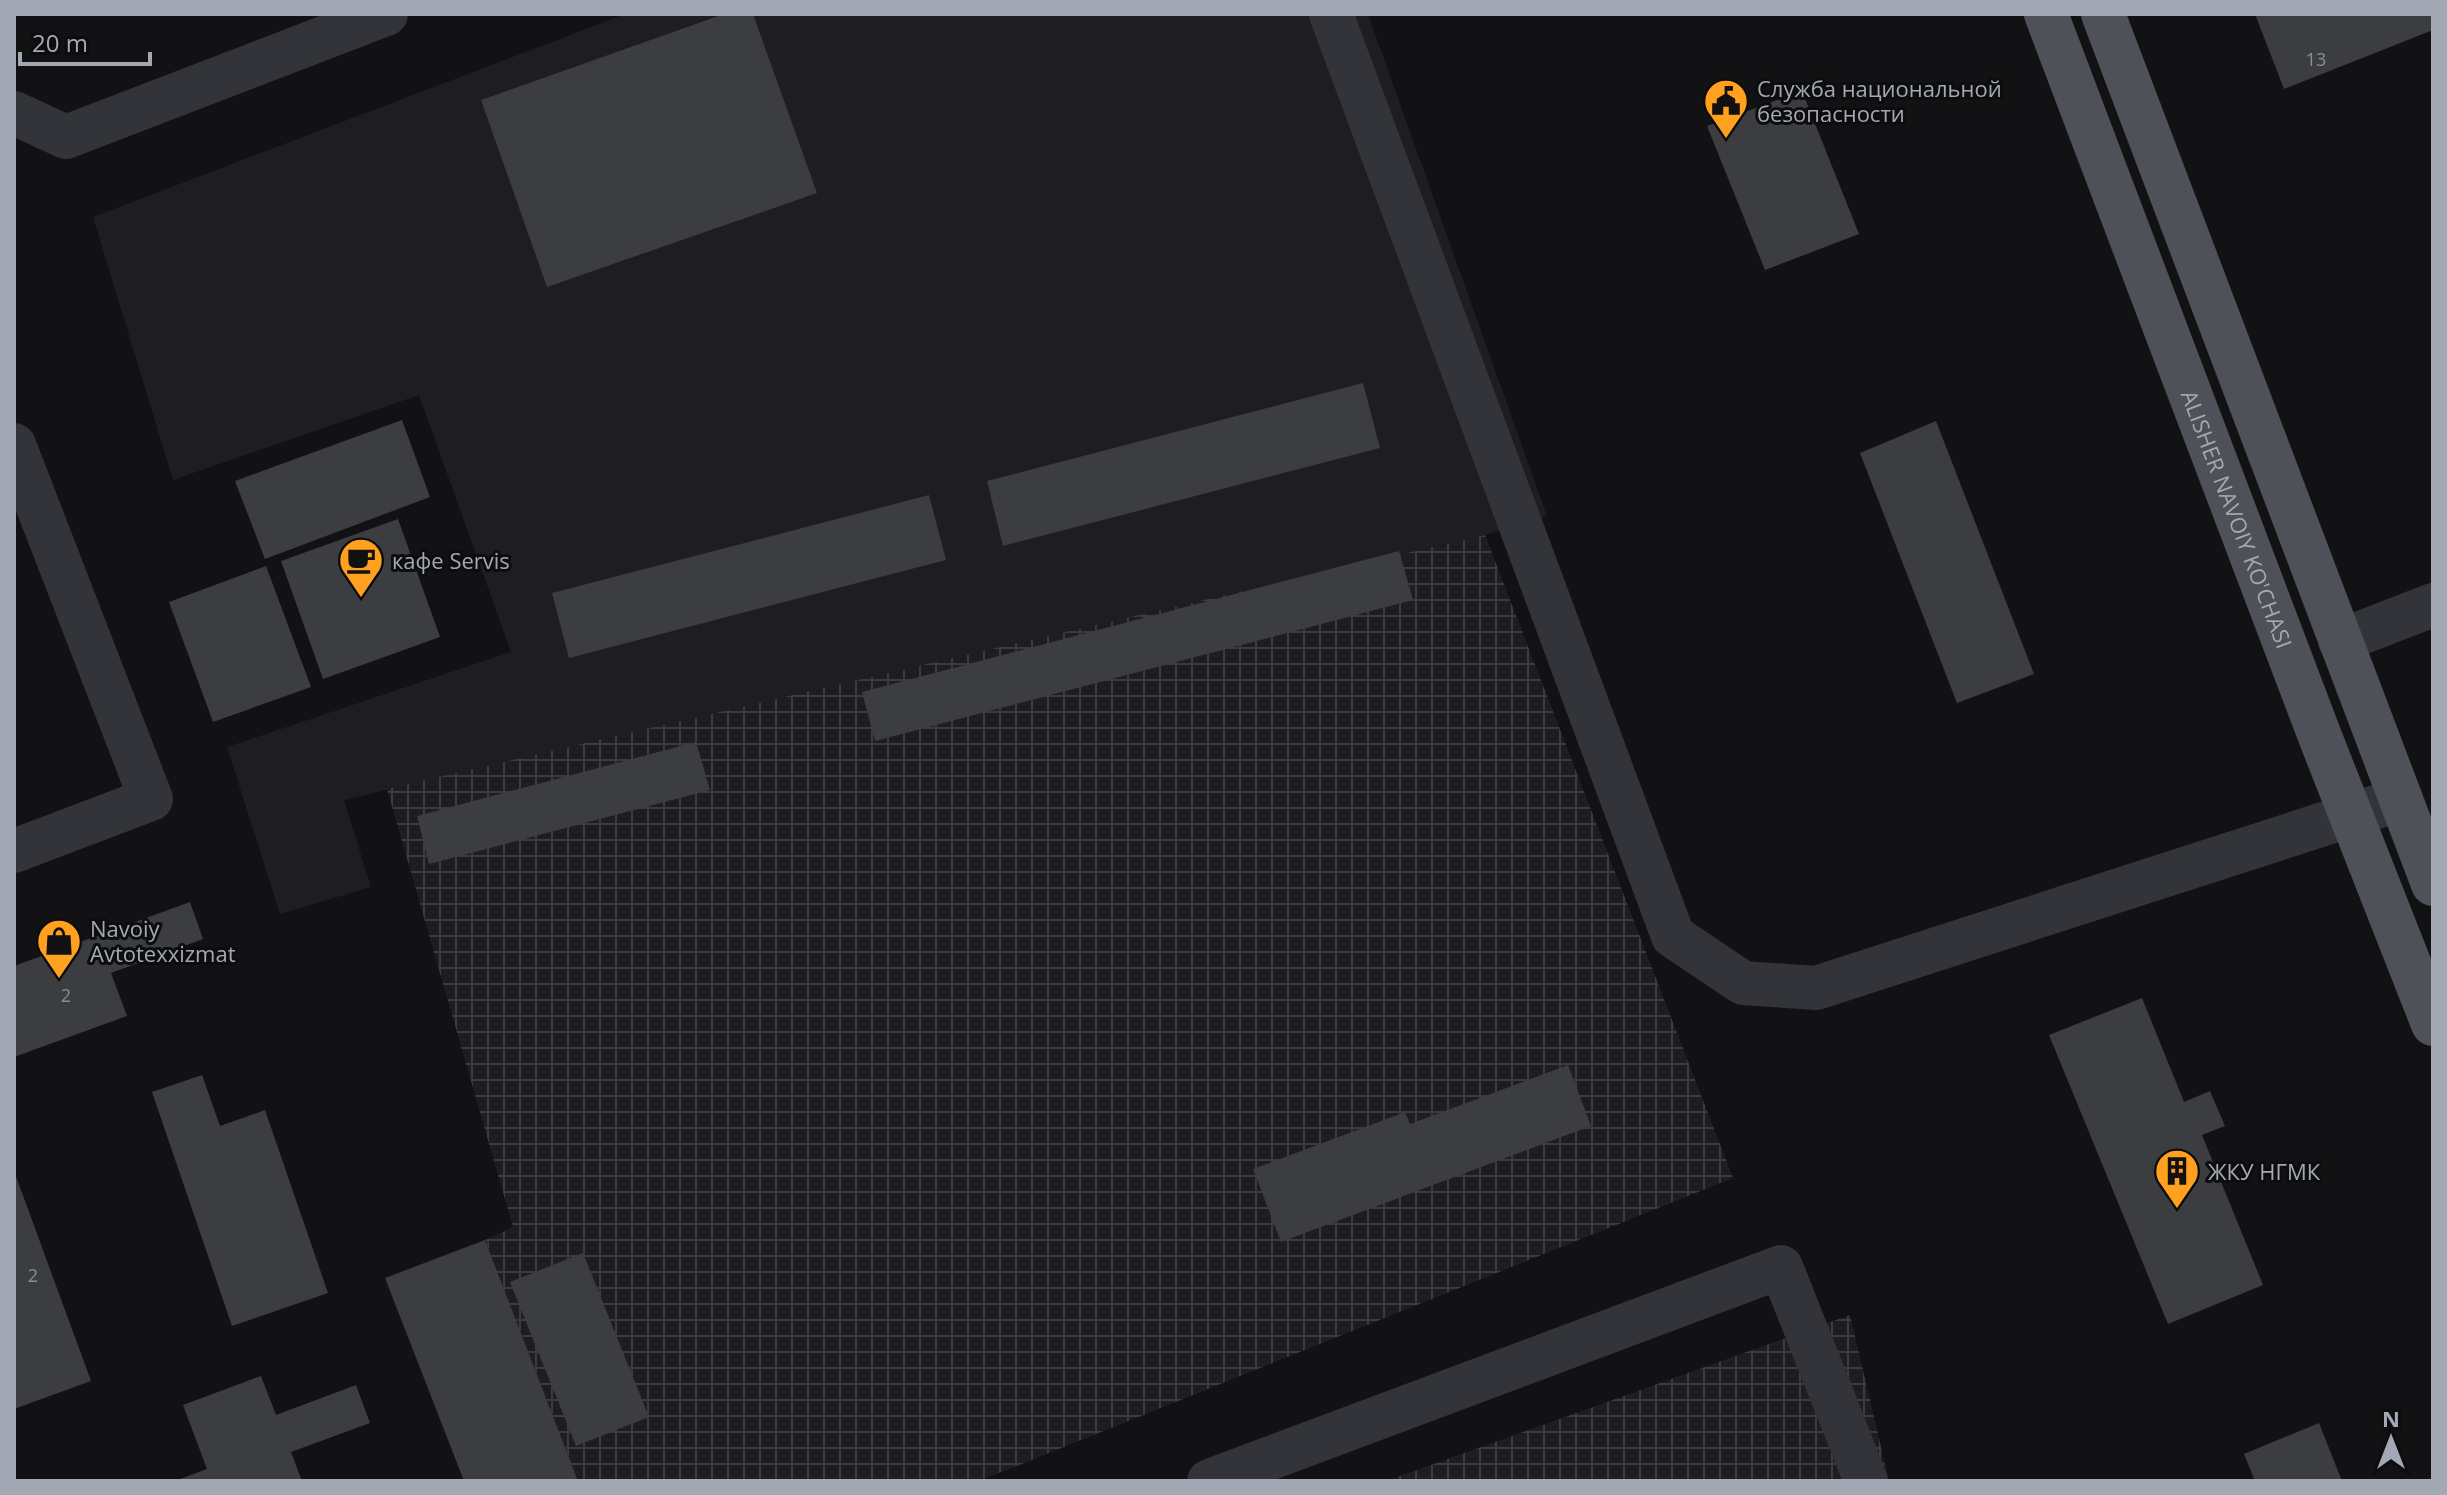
<svg xmlns="http://www.w3.org/2000/svg" width="2447" height="1495" viewBox="0 0 2447 1495" font-family="'Open Sans',sans-serif">
<defs>
<pattern id="industrial-grid" width="8" height="8" patternUnits="userSpaceOnUse" patternTransform="scale(2)"><rect width="8" height="8" fill="#1e1e21"/><path d="M0 4h8M4 0v8" fill="none" stroke="#3c3c3f"/></pattern>
</defs>
<rect width="100%" height="100%" fill="#121214"/>
<!-- built -->
<path fill="#1e1e21" d="M625,14H1368L1547,516L1485,535L344,800L371,887L280,914L227,747L511,652L419,395L173,480L93,217Z"/>
<!-- industrial -->
<g fill="url(#industrial-grid)">
<path d="M1485,535L1733,1178L979,1481H578L485,1240L513,1227L387,789Z"/>
<path d="M1850,1315L1889,1481H1386Z"/>
</g>
<!-- building -->
<g fill="#3c3d41">
<path d="M724,14H753L817,193L547,287L481,100Z"/>
<path d="M2255,14H2433V30L2284,89Z"/>
<path d="M1802,91L1859,234L1765,270L1707,126Z"/>
<path d="M1363,383L1380,448L1003,546L987,481Z"/>
<path d="M402,420L430,497L265,559L235,481Z"/>
<path d="M1936,421L2034,674L1957,703L1860,453Z"/>
<path d="M929,495L946,560L569,658L552,593Z"/>
<path d="M398,519L440,637L323,679L281,561Z"/>
<path d="M1399,551L1413,600L875,741L862,692Z"/>
<path d="M266,566L311,687L213,722L169,602Z"/>
<path d="M696,742L710,790L429,864L417,816Z"/>
<path d="M190,902L203,939L111,973L127,1016L14,1057V966Z"/>
<path d="M2142,998L2184,1102L2210,1091L2225,1126L2202,1135L2263,1285L2168,1324L2049,1035Z"/>
<path d="M1568,1065L1591,1126L1281,1242L1253,1169L1405,1112L1410,1124Z"/>
<path d="M202,1075L220,1126L265,1110L328,1293L232,1326L152,1092Z"/>
<path d="M14,1171L91,1381L14,1409Z"/>
<path d="M485,1240L578,1481H464L385,1278Z"/>
<path d="M583,1253L649,1417L576,1446L510,1282Z"/>
<path d="M261,1376L276,1415L356,1385L370,1423L291,1452L302,1481H175L207,1469L183,1405Z"/>
<path d="M2319,1423L2342,1481H2255L2244,1454Z"/>
</g>
<g fill="none" stroke-linecap="round" stroke-linejoin="round">
<!-- minor -->
<g stroke="#323439" stroke-width="44">
<path d="M1331,14L1673,936L1743,983L1816,988L2401,799"/>
<path d="M14,113L66,137L386,14"/>
<path d="M14,445L151,799L14,851"/>
<path d="M2340,641L2433,605"/>
<path d="M1209,1481L1781,1267L1866,1481"/>
</g>
<!-- major -->
<g stroke="#4e5158" stroke-width="44">
<path id="s1" d="M2046,14L2319,734L2433,1024"/>
<path d="M2103,14L2433,884"/>
</g>
</g>
<!-- icons -->
<defs>
<g id="civic-pin" transform="scale(2.3)"><path d="M0 17L-7.5 6A9.5 9.5 0 1 1 7.5 6Z" fill="#ffa11f" stroke="#0d0d0e"/><path d="M-.6-6.5H3V-4.5H.6V-3L4-1V1h2V6H-6V1h2V-1L-.6-3ZM-1.2 2.5V6h2.4V2.5Z" fill="#111"/></g>
<g id="cafe-pin" transform="scale(2.3)"><path d="M0 17L-7.5 6A9.5 9.5 0 1 1 7.5 6Z" fill="#ffa11f" stroke="#0d0d0e"/><path d="M-5.5-4.5H6V0H3Q3 3.5 0 3.5H-2.5Q-5.5 3.5-5.5 0ZM3-3.2v2h1.7v-2ZM-6 4.5H4V6H-6Z" fill="#111"/></g>
<g id="shop-pin" transform="scale(2.3)"><path d="M0 17L-7.5 6A9.5 9.5 0 1 1 7.5 6Z" fill="#ffa11f" stroke="#0d0d0e"/><path d="M-5-2.5h2.3a2.7 3.5 0 0 1 5.4 0H5L5.5 6h-11ZM-1.5-2.5h3a1.5 2.3 0 0 0-3 0Z" fill="#111"/></g>
<g id="building-pin" transform="scale(2.3)"><path d="M0 17L-7.5 6A9.5 9.5 0 1 1 7.5 6Z" fill="#ffa11f" stroke="#0d0d0e"/><path d="M-4-6H4V6H1V3H-1V6H-4ZM-2.5-4.3h1.7v1.8h-1.7ZM.8-4.3h1.7v1.8H.8ZM-2.5-1h1.7V.8h-1.7ZM.8-1h1.7V.8H.8Z" fill="#111"/></g>
</defs>
<g fill-rule="evenodd">
<use href="#civic-pin" x="1726" y="101"/>
<use href="#cafe-pin" x="361" y="560"/>
<use href="#shop-pin" x="59" y="941"/>
<use href="#building-pin" x="2177" y="1171"/>
</g>
<g text-anchor="middle" dominant-baseline="central" stroke-width="6" stroke-linejoin="round" paint-order="stroke">
<!-- number labels -->
<g font-size="18" fill="#888e98">
<text x="2316" y="59">13</text>
<text x="66" y="995">2</text>
<text x="33" y="1275">2</text>
</g>
<!-- poi labels -->
<g font-size="22" fill="#a2a9b5" stroke="#0d0d0e" text-anchor="start">
<text x="1757" y="88">Служба национальной<tspan x="1757" dy="25">безопасности</tspan></text>
<text x="392" y="560">кафе Servis</text>
<text x="90" y="928">Navoiy<tspan x="90" dy="25">Avtotexxizmat</tspan></text>
<text x="2208" y="1171">ЖКУ НГМК</text>
</g>
<!-- street labels -->
<g font-size="22" fill="#a2a9b5" stroke="#0d0d0e">
<text stroke="none"><textPath href="#s1" startOffset="540">ALISHER NAVOIY KO'CHASI</textPath></text>
</g>
</g>
<!-- border -->
<rect width="2447" height="1495" fill="none" stroke="#a2a9b5" stroke-width="32"/>
<!-- north arrow -->
<g transform="translate(2391 1439)" stroke="#0d0d0e" stroke-width="6" paint-order="stroke">
<path d="M0-6L14 30L0 20L-14 30Z" fill="#a2a9b5"/>
<text y="-12" font-size="22" font-weight="bold" text-anchor="middle" fill="#a2a9b5">N</text>
</g>
<!-- scale -->
<path d="M20 52v12h130v-12" fill="none" stroke="#a2a9b5" stroke-width="4"/>
<text x="32" y="52" font-size="24" fill="#a2a9b5" stroke="#0d0d0e" stroke-width="6" paint-order="stroke">20 m</text>
</svg>
